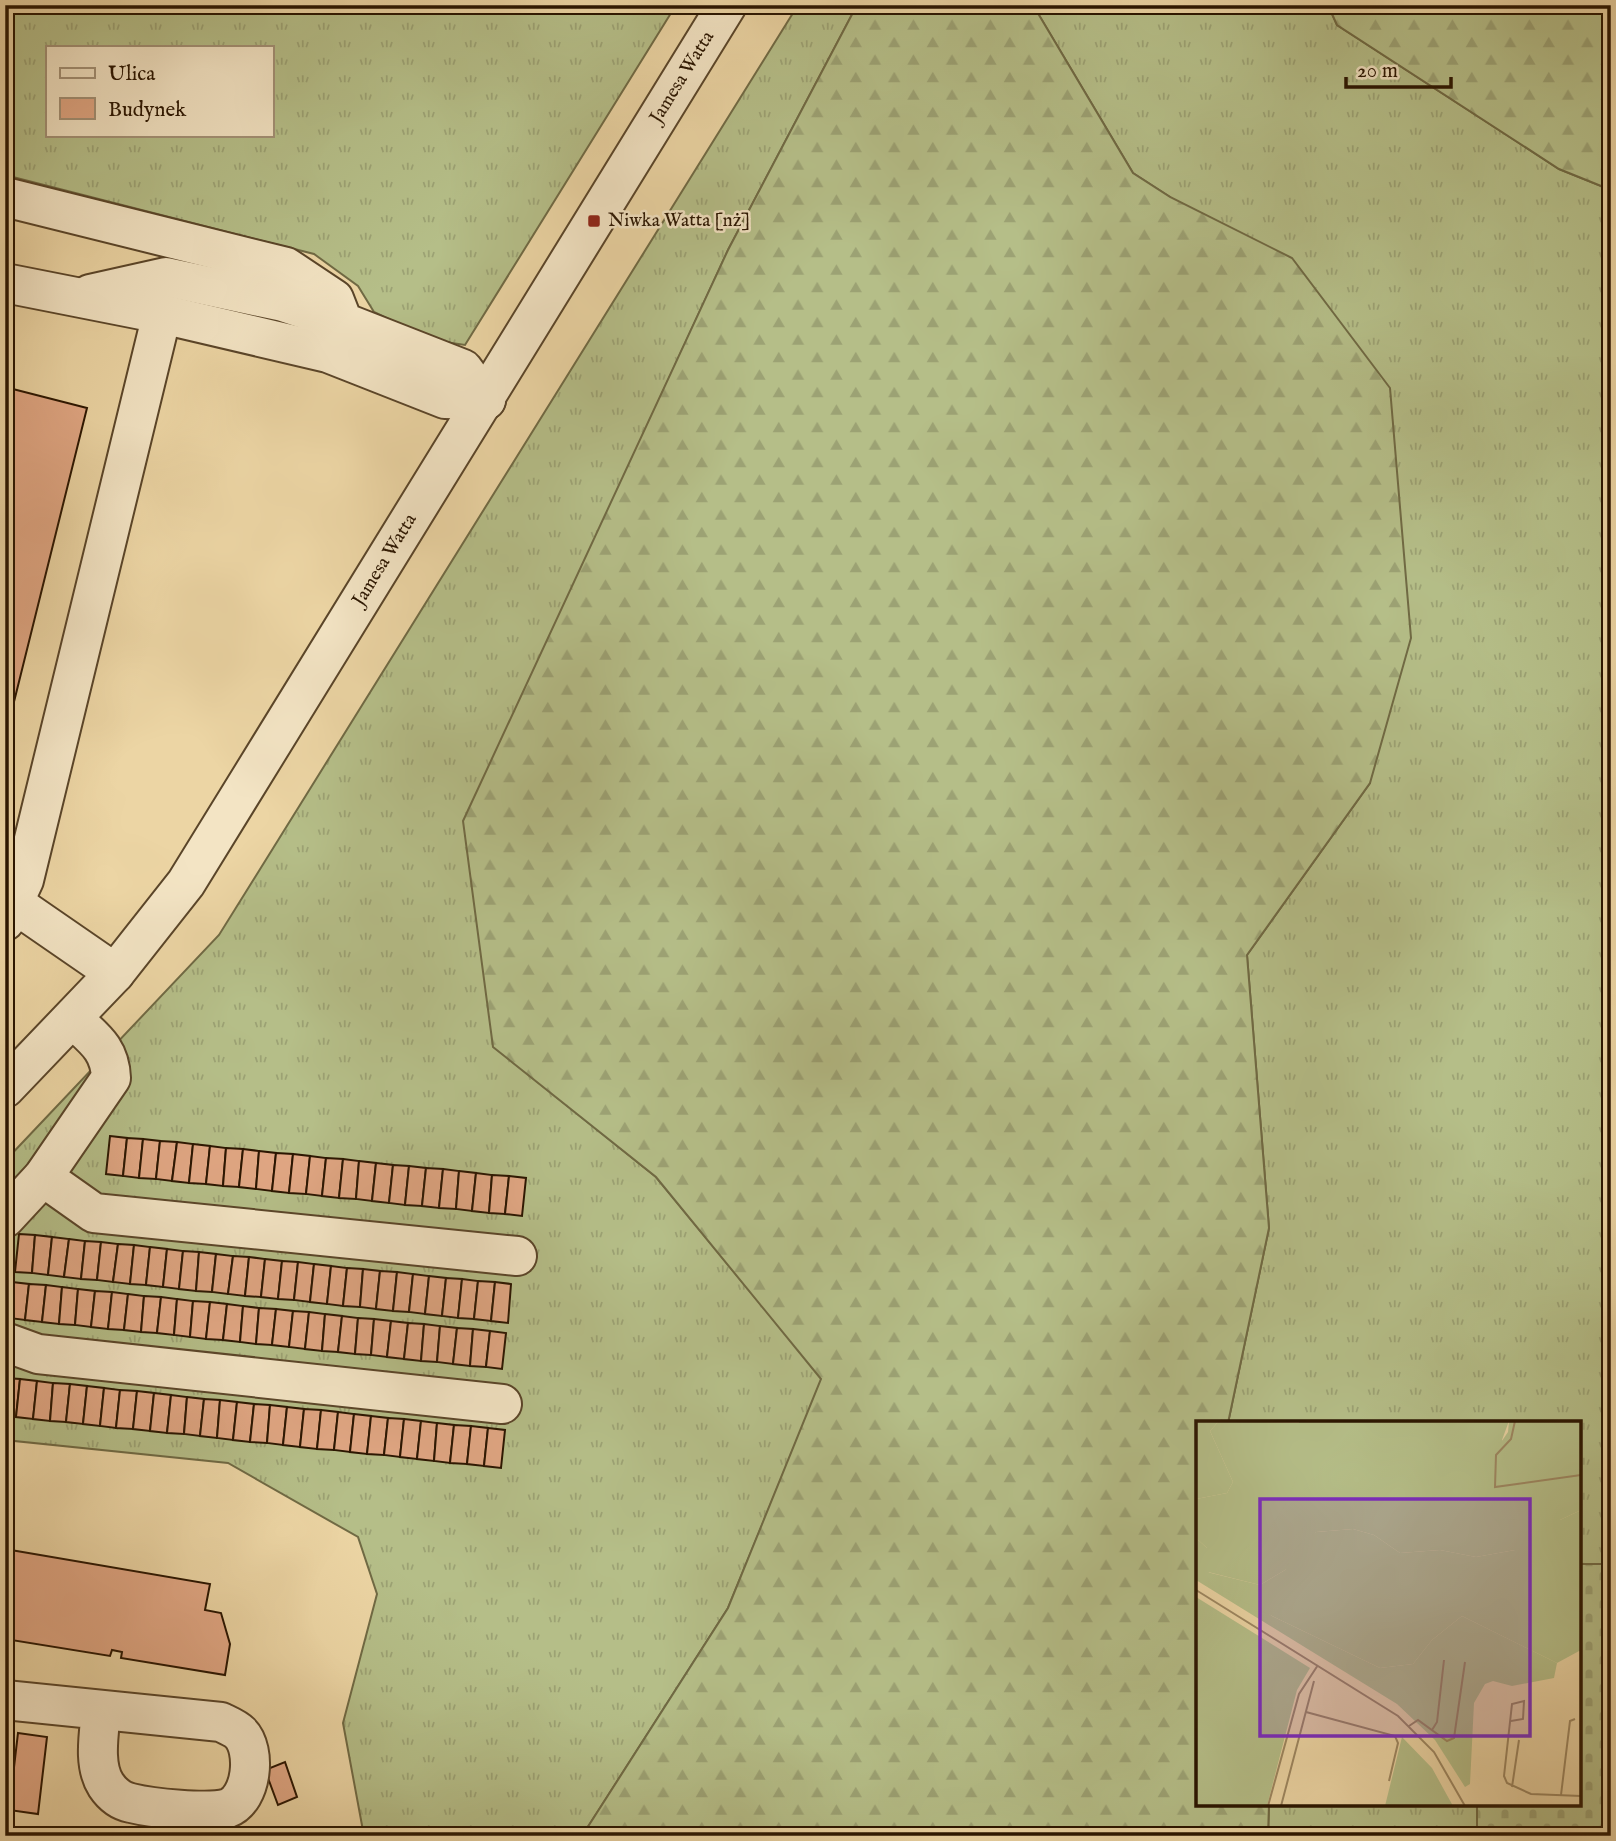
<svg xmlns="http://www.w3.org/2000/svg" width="1616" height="1841" viewBox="0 0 1616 1841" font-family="'IM FELL English',serif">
<defs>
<pattern id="grass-tufts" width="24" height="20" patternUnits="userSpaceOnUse" patternTransform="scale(1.75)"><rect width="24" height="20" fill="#b5be88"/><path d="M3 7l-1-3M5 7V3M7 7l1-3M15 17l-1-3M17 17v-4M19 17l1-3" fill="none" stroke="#9ca274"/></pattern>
<pattern id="forest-firs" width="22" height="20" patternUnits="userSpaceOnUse" patternTransform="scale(1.75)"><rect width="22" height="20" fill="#b5be88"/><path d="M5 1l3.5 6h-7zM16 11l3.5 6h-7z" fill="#9ca274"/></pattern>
<pattern id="cemetery-stones" width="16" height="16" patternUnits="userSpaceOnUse" patternTransform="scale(1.75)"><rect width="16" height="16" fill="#b5be88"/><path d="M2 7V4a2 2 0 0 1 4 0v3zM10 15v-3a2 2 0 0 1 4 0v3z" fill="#9ca274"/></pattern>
</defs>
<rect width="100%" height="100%" fill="#ecd5a4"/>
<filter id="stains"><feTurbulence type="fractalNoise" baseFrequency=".00286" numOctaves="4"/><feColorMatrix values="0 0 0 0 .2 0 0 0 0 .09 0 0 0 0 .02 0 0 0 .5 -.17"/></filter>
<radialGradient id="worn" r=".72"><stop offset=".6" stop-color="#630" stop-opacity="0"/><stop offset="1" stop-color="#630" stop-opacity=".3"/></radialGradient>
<!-- grass -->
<g fill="url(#grass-tufts)" stroke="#706a44" stroke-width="2" fill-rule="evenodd">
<path d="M5,5H676L465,345L432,340L374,312L358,286L314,254L5,175ZM47,47H271V135H47Z"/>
<path d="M798,5H857L728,250L596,537L494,1047L656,1177L822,1379L728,1608L582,1836H364L343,1723L377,1594L358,1537L228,1463L5,1440V1161L219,935Z"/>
<path d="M1033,5H1328L1337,25L1559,169L1611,190V1564H1579V1423H1228L1269,1228L1247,955L1370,783L1170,197L1133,173Z"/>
<path d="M1269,1804H1477V1836H1268Z"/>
</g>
<!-- forest -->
<g fill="url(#forest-firs)" stroke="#706a44" stroke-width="2">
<path d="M857,5H1033L1133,173L1170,197L1292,258L1390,388L1411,638L1370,783L1247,955L1269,1228L1228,1423H1198V1804H1269L1268,1836H582L728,1608L821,1379L656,1177L493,1047L463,821L728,250Z"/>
<path d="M1328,5H1611V190L1559,169L1337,25Z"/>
</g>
<!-- cemetery -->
<path fill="url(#cemetery-stones)" stroke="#706a44" stroke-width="2" d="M1579,1564H1611V1836H1477V1804H1579Z"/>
<!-- building -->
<g fill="#e1a784" stroke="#2a1500" stroke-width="2">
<path d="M5,387L87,408L5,738Z"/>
<path d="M110,1136L127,1138L123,1176L106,1174Z"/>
<path d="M127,1138L143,1139L139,1178L123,1176Z"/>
<path d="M143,1139L160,1141L156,1179L139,1178Z"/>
<path d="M160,1141L177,1142L172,1181L156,1179Z"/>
<path d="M177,1142L193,1144L189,1183L172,1181Z"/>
<path d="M193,1144L210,1146L206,1184L189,1183Z"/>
<path d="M210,1146L226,1148L223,1186L206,1184Z"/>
<path d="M226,1148L243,1149L239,1187L223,1186Z"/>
<path d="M243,1149L259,1151L256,1189L239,1187Z"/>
<path d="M259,1151L276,1153L272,1191L256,1189Z"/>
<path d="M276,1153L293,1154L289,1193L272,1191Z"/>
<path d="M293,1154L310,1156L306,1194L289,1193Z"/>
<path d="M310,1156L326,1158L322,1196L306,1194Z"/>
<path d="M326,1158L343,1159L339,1198L322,1196Z"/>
<path d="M343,1159L359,1161L356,1199L339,1198Z"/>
<path d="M359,1161L376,1163L372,1201L356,1199Z"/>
<path d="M376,1163L393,1165L389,1203L372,1201Z"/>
<path d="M393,1165L409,1166L405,1205L389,1203Z"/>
<path d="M409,1166L426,1168L422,1206L405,1205Z"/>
<path d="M426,1168L443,1169L439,1208L422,1206Z"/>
<path d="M443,1169L459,1171L456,1209L439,1208Z"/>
<path d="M459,1171L476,1173L472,1211L456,1209Z"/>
<path d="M476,1173L492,1175L489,1213L472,1211Z"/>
<path d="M492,1175L509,1176L505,1214L489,1213Z"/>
<path d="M509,1176L526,1178L522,1216L505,1214Z"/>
<path d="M19,1234L35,1235L32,1273L15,1272Z"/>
<path d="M35,1235L52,1237L48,1275L32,1273Z"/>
<path d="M52,1237L69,1239L64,1277L48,1275Z"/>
<path d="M69,1239L85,1241L81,1279L64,1277Z"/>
<path d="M85,1241L101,1242L97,1280L81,1279Z"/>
<path d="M101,1242L118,1244L113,1282L97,1280Z"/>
<path d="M118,1244L134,1245L130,1284L113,1282Z"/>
<path d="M134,1245L150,1247L146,1285L130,1284Z"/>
<path d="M150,1247L167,1249L163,1287L146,1285Z"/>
<path d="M167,1249L183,1251L179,1289L163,1287Z"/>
<path d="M183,1251L199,1252L196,1291L179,1289Z"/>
<path d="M199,1252L216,1254L212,1292L196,1291Z"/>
<path d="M216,1254L233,1256L228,1294L212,1292Z"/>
<path d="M233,1256L249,1257L245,1296L228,1294Z"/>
<path d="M249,1257L265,1259L261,1297L245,1296Z"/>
<path d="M265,1259L282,1261L278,1299L261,1297Z"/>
<path d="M282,1261L298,1262L294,1300L278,1299Z"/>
<path d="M298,1262L314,1264L310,1302L294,1300Z"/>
<path d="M314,1264L331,1266L327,1304L310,1302Z"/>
<path d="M331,1266L347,1268L343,1306L327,1304Z"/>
<path d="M347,1268L363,1269L360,1307L343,1306Z"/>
<path d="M363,1269L380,1271L376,1309L360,1307Z"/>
<path d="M380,1271L397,1272L393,1311L376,1309Z"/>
<path d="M397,1272L413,1274L409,1312L393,1311Z"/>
<path d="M413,1274L429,1276L425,1314L409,1312Z"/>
<path d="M429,1276L446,1278L442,1316L425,1314Z"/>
<path d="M446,1278L462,1279L458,1318L442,1316Z"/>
<path d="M462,1279L478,1281L474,1319L458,1318Z"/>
<path d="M478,1281L495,1282L491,1321L474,1319Z"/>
<path d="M12,1282L29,1284L25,1320L9,1318Z"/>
<path d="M495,1282L511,1284L508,1323L491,1321Z"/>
<path d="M29,1284L46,1285L42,1322L25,1320Z"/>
<path d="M46,1285L62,1287L59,1324L42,1322Z"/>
<path d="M62,1287L78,1289L75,1325L59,1324Z"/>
<path d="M78,1289L95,1291L91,1327L75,1325Z"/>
<path d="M95,1291L112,1292L108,1329L91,1327Z"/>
<path d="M112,1292L128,1294L124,1330L108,1329Z"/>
<path d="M128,1294L144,1296L141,1332L124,1330Z"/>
<path d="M144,1296L161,1297L157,1333L141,1332Z"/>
<path d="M161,1297L177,1299L174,1335L157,1333Z"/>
<path d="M177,1299L193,1301L190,1337L174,1335Z"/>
<path d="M193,1301L210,1302L206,1339L190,1337Z"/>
<path d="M210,1302L227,1304L223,1340L206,1339Z"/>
<path d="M227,1304L243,1306L240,1342L223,1340Z"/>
<path d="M243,1306L259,1308L256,1344L240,1342Z"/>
<path d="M259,1308L276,1309L272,1345L256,1344Z"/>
<path d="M276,1309L293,1311L289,1347L272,1345Z"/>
<path d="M293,1311L309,1312L305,1349L289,1347Z"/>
<path d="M309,1312L325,1314L322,1351L305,1349Z"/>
<path d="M325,1314L342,1316L338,1352L322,1351Z"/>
<path d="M342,1316L358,1318L355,1354L338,1352Z"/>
<path d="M358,1318L374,1319L371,1355L355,1354Z"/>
<path d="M374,1319L391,1321L387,1357L371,1355Z"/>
<path d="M391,1321L408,1323L404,1359L387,1357Z"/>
<path d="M408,1323L424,1324L421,1361L404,1359Z"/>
<path d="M424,1324L440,1326L437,1362L421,1361Z"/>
<path d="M440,1326L457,1328L453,1364L437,1362Z"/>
<path d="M457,1328L473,1329L470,1366L453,1364Z"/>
<path d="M473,1329L490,1331L486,1367L470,1366Z"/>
<path d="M490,1331L506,1333L502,1369L486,1367Z"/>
<path d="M5,1378L20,1379L16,1417L5,1416Z"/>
<path d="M20,1379L37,1381L33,1419L16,1417Z"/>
<path d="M37,1381L53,1383L50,1421L33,1419Z"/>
<path d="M53,1383L70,1384L66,1422L50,1421Z"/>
<path d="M70,1384L87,1386L83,1424L66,1422Z"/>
<path d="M87,1386L104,1388L100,1426L83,1424Z"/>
<path d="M104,1388L120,1390L116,1428L100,1426Z"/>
<path d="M120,1390L137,1391L133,1429L116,1428Z"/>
<path d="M137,1391L154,1393L150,1431L133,1429Z"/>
<path d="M154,1393L171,1395L167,1433L150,1431Z"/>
<path d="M171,1395L187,1397L184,1434L167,1433Z"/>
<path d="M187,1397L204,1399L200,1436L184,1434Z"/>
<path d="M204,1399L220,1400L217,1438L200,1436Z"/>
<path d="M220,1400L237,1402L233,1440L217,1438Z"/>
<path d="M237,1402L254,1404L250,1442L233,1440Z"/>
<path d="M254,1404L270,1405L267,1443L250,1442Z"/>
<path d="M270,1405L287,1407L283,1445L267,1443Z"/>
<path d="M287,1407L304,1409L300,1447L283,1445Z"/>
<path d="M304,1409L321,1410L317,1449L300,1447Z"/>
<path d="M321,1410L338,1412L334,1450L317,1449Z"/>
<path d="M338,1412L354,1414L350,1452L334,1450Z"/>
<path d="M354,1414L371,1416L367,1454L350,1452Z"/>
<path d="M371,1416L388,1418L384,1455L367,1454Z"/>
<path d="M388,1418L404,1419L400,1457L384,1455Z"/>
<path d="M404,1419L421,1421L417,1459L400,1457Z"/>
<path d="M421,1421L437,1423L434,1461L417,1459Z"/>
<path d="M437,1423L454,1425L450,1463L434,1461Z"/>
<path d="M454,1425L471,1426L467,1464L450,1463Z"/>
<path d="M471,1426L488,1428L484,1466L467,1464Z"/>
<path d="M488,1428L505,1430L501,1468L484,1466Z"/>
<path d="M5,1549L210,1584L205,1610L221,1613L230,1644L225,1675L121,1658L122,1652L112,1650L110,1656L5,1639Z"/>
<path d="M18,1733L47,1737L38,1814L9,1810Z"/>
<path d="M285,1762L297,1797L278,1805L265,1770Z"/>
</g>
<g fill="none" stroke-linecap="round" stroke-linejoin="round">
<!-- minor casing -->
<g stroke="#5a4529" stroke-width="42">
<g id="minor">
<path d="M5,197L286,267L334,299L343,322L463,369L486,400"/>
<path d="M5,283L162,314L328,353L445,399L486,400"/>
<path d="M90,294L166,277L283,302L343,322L339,329"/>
<path d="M15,904L115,973"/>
<path d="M5,921L24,880L162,314"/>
<path id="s1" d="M5,1088L115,973L186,883L727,5"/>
<path d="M43,1177L94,1213L517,1256"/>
<path d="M5,1218L43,1177L111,1078C110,1048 93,1038 73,1019"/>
<path d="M5,1342L38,1354L502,1404"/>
<path d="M5,1700L221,1722C227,1725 235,1728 240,1733C257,1750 252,1799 228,1808C209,1814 151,1808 131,1803C121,1801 112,1794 106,1785C93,1765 99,1734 101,1711"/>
</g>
</g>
<!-- minor -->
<use href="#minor" stroke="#f3e4c4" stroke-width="38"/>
</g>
<!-- markers -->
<rect fill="#8f2418" stroke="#f3e4c4" stroke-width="2.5" x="587" y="214" width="14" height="14" rx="3.5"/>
<g text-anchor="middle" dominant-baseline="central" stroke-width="5" stroke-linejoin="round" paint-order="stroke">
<!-- street labels -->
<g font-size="19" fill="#2a1500" stroke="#f3e4c4">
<text stroke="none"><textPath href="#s1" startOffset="1220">Jamesa Watta</textPath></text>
<text stroke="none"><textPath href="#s1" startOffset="653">Jamesa Watta</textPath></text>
</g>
<!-- poi labels -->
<g font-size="19" fill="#2a1500" stroke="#f3e4c4" text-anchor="start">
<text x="608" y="221">Niwka Watta [nż]</text>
</g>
</g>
<!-- overview -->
<g transform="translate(1196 1421)">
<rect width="385" height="385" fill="#ecd5a4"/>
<path d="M0,0H23L14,10L37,61L31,72L0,78ZM104,0H313L306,19L364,99L385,89V129H319L280,136L244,129L204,132L178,114L157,108L120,111L89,149L64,164L12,151L76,195L184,247L217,243L236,219L266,195L361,242L358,257L316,265L297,260L289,263L278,282L274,363L269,366L239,319L201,283L0,159V117L11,127ZM0,176L114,247L101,269L71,385H0ZM206,316L236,347L257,385H189Z" fill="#b5be88"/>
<path d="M23,0L105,2V47L88,86L67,119L40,132L11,127L0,117V78L31,72L37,61L14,10ZM157,108L178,114L204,132L244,129L280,136L319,129H385V229L361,242L266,195L236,219L217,243L184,247L43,179L11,156V151L64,164L89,149L101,126L120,111Z" fill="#b5be88"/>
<path d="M313,0H385V89L364,99L293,98V39L312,11Z" fill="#b5be88"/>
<path fill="none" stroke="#9e8862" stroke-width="2" d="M319,0L315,18L300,34L299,66L385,54M0,169L202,295L238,331L269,385M110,291L199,315L202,322L193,360M315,300L327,298L328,280L316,283L308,355L311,362L335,373L385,375M213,305L222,299L251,320L258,317L269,241M236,309L241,301L248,239M316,366L323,319M365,374L374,300L379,298M72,385L103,273L122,244M85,385L118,260"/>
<path fill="#7b2cbf" fill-opacity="0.15" stroke="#7b2cbf" stroke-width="3.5" d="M64,78H334V315H64Z"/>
<rect width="385" height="385" fill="none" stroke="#2a1500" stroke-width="3.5"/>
</g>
<!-- margin -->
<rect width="1616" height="1841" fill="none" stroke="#ecd5a4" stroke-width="28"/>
<rect x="7" y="7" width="1602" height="1827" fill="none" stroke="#2a1500" stroke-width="3.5"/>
<rect x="14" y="14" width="1588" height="1813" fill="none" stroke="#2a1500" stroke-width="2"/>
<!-- legend -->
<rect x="46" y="46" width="228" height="91" fill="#f3e4c4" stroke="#a39176" stroke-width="2"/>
<rect x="60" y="68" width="35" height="10" fill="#f3e4c4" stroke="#a39176" stroke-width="2"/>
<text x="108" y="80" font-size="21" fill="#2a1500">Ulica</text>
<rect x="60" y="98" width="35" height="21" fill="#e1a784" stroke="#a39176" stroke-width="2"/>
<text x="108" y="116" font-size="21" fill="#2a1500">Budynek</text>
<!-- scale -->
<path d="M1346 77v10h105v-10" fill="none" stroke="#2a1500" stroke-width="3.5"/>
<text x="1357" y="77" font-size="21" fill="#2a1500" stroke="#f3e4c4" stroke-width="5" paint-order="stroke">20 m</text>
<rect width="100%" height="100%" filter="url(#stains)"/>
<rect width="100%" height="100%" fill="url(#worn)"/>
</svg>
